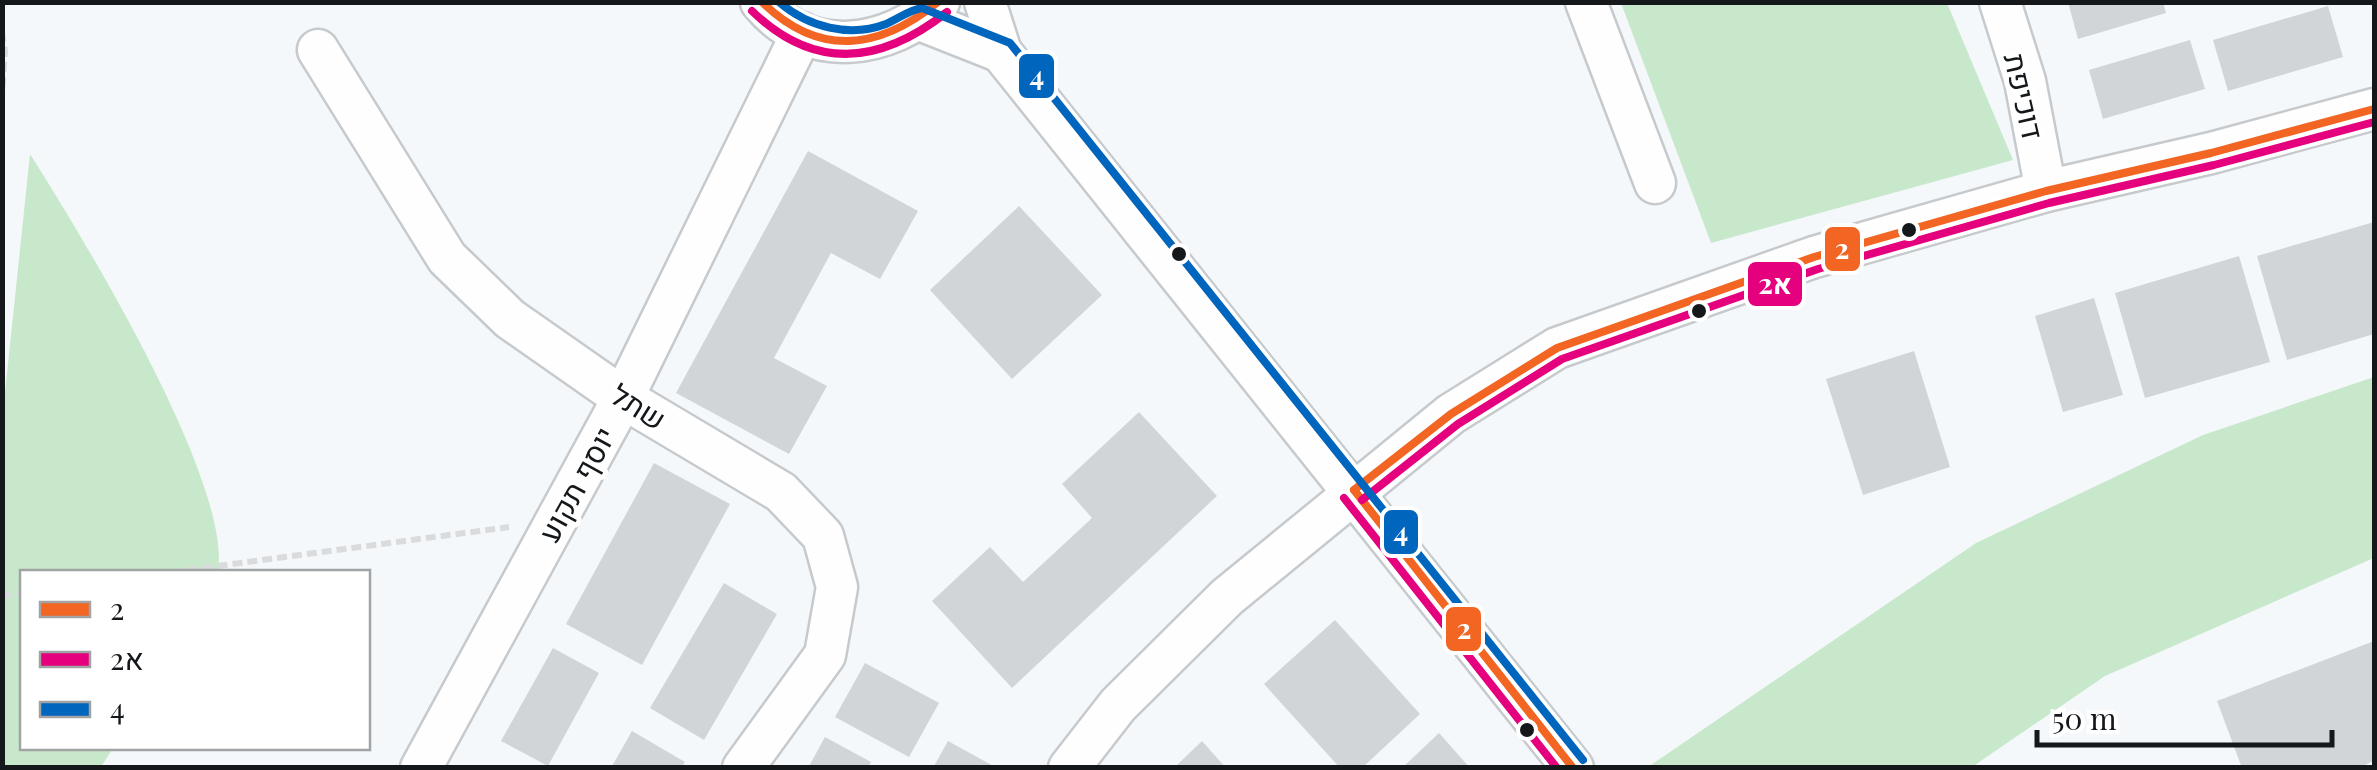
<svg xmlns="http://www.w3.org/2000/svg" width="2377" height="770" viewBox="0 0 2377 770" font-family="'Playfair Display',Heebo,serif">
<rect width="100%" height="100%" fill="#f5f8fb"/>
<!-- green -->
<g fill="#c8e8cb">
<path d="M1621,3H1947L2013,160L1711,243Z"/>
<path d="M30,154C82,236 232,481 218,572H22V748H113L101,767H3L2,421Z"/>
<path d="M2374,377V558L2105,676L1972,767H1648L1976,543L2203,435Z"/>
</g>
<!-- building -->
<g fill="#d2d5d8">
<path d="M2068,2H2163L2166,13L2078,39Z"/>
<path d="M2328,6L2343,57L2228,91L2213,40Z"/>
<path d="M2190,40L2205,89L2103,119L2089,70Z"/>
<path d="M808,151L918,211L880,279L831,253L774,358L827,386L789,454L676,393Z"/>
<path d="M1019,206L1102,295L1012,379L930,290Z"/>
<path d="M2374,222V334L2287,360L2257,256Z"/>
<path d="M2239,256L2270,362L2145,398L2115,293Z"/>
<path d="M2094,298L2123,395L2063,412L2035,316Z"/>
<path d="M1914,351L1950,467L1863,495L1826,379Z"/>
<path d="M1139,412L1217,496L1012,688L932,601L990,547L1023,582L1092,518L1062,484Z"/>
<path d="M654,463L730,504L642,665L566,624Z"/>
<path d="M724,583L777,614L704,740L650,708Z"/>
<path d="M1335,620L1420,714L1362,768H1340L1264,684Z"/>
<path d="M2374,641V761L2358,768H2242L2217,701Z"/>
<path d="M553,648L599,673L548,766L501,741Z"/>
<path d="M865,663L939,703L909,757L835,717Z"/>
<path d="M632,731L685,762L681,768H611Z"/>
<path d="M1439,733L1470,768H1402Z"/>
<path d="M825,737L871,762L868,768H808Z"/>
<path d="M948,741L997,768H933Z"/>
<path d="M1202,741L1226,768H1174Z"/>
</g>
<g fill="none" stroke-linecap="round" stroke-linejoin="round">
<!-- minor casing -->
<g stroke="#c7cacd" stroke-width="45">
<g id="minor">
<path d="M761,2C809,61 889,49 939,2"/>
<path d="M985,2L1001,52L1573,768"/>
<path d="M1586,2L1655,183"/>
<path d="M2000,2L2025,81L2046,191"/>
<path d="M920,20L1001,52"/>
<path d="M318,50L447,258L510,319L623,398L781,492L823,536L837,587L825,655L743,768"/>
<path d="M421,768L623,398L802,33"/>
<path d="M1069,768L1118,705L1227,597L1451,414L1557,348L1814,257L2046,191L2211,153L2374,109"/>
</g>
</g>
<!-- path -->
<g stroke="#dadbdc" stroke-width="6" stroke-dasharray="10 5" stroke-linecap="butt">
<path d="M2,32L5,51L2,96"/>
<path d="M173,572L509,527"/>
<path d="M2,596L22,593"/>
</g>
<!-- minor -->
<use href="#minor" stroke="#fefefe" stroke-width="40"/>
<!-- bus-1 casing -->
<g stroke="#fff" stroke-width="15">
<g id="bus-1">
<path d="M762,2C819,58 879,50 938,2"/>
<path d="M1354,490L1451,414L1557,348L1814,257L2046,191L2211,153L2374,109"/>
<path d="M1354,490L1573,768"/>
</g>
</g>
<!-- bus-2 casing -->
<g stroke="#fff" stroke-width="15">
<g id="bus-2">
<path d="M752,11C815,72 881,64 947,12"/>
<path d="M1344,498L1557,768"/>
<path d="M1362,500L1458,424L1562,359L1818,269L2049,203L2214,165L2374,122"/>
</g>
</g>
<!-- bus-3 casing -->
<g stroke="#fff" stroke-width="15">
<path id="bus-3" d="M779,2C808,27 849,38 886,24C898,19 909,10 922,8L1010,43L1583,760"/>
</g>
<!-- bus-1 -->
<use href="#bus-1" stroke="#f26522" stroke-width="8"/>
<!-- bus-2 -->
<use href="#bus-2" stroke="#e5007d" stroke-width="8"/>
<!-- bus-3 -->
<use href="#bus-3" stroke="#0065bd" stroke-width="8"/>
</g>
<!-- markers -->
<g fill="#14181b" stroke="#fff" stroke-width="4">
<circle cx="1909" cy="230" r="9"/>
<circle cx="1179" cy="254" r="9"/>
<circle cx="1699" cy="311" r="9"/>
<circle cx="1527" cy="730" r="9"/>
</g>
<g text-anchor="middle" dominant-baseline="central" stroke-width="10" stroke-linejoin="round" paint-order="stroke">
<!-- street labels -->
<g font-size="30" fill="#14181b" stroke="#fff">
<text transform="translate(2025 96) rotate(77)">דוכיפת</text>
<text transform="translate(639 406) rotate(32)">שתל</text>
<text transform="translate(576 484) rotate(-61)">יוסף תקוע</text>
</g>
</g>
<g stroke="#fff" stroke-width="4">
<rect x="1017" y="52" width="39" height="48" rx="10" fill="#0065bd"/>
<rect x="1823" y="225" width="39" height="48" rx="10" fill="#f26522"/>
<rect x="1746" y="260" width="58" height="48" rx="10" fill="#e5007d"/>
<rect x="1382" y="508" width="38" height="48" rx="10" fill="#0065bd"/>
<rect x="1444" y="605" width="39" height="48" rx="10" fill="#f26522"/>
</g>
<g font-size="28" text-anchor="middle" font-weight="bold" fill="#fff">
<text x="1037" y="86">4</text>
<text x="1842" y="259">2</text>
<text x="1775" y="294">2א</text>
<text x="1401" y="542">4</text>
<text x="1464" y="639">2</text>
</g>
<!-- border -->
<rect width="2377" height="770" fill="none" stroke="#14181b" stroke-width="10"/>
<!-- legend -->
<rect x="20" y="570" width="350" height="180" fill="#ffffff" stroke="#a1a3a4" stroke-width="2.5"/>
<rect x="40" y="602" width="50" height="15" fill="#f26522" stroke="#a1a3a4" stroke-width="2.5"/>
<text x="110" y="620" font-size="30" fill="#14181b">2</text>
<rect x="40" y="652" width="50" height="15" fill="#e5007d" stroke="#a1a3a4" stroke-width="2.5"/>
<text x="110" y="670" font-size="30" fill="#14181b">2א</text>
<rect x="40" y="702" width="50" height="15" fill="#0065bd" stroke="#a1a3a4" stroke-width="2.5"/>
<text x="110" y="720" font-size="30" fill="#14181b">4</text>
<!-- scale -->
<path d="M2037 730v15h295v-15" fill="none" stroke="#14181b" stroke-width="5"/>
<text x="2052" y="730" font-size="30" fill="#14181b" stroke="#ffffff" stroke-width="8" paint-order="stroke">50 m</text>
</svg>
